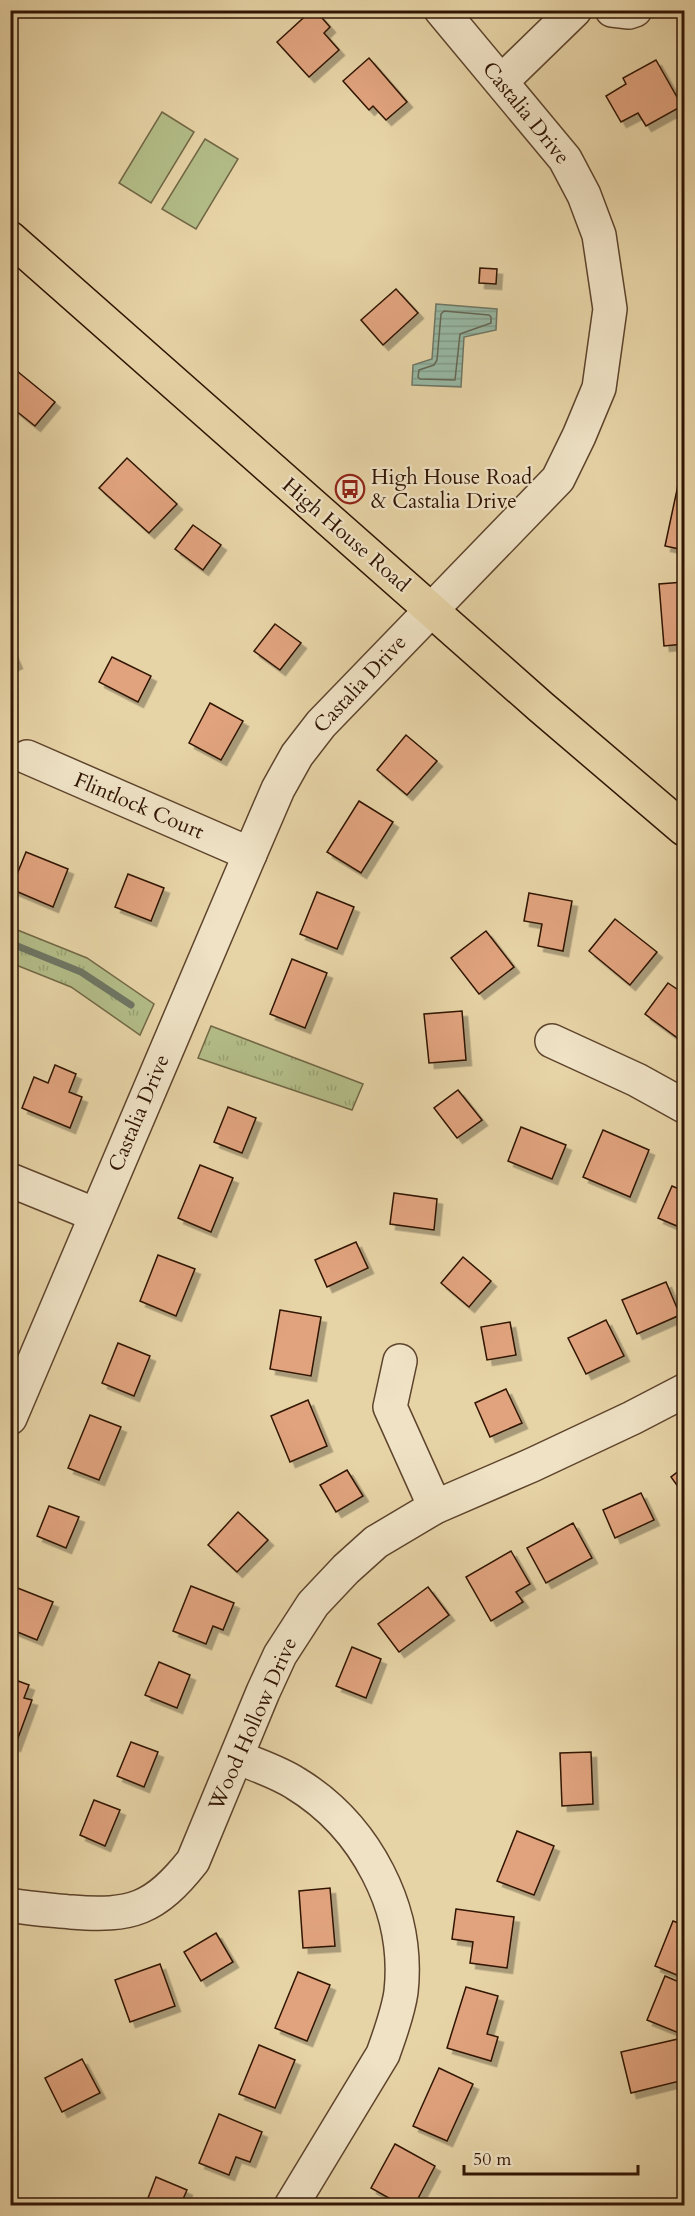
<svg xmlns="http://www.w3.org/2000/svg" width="695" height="2216" viewBox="0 0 695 2216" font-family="Cardo,serif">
<defs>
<pattern id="park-tufts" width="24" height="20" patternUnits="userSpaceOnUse" patternTransform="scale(1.5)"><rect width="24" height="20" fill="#b3bd88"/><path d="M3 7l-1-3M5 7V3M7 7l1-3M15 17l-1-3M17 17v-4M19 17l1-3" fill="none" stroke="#9aa274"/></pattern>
<pattern id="water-rules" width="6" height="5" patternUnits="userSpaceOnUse" patternTransform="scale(1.5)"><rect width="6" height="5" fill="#97b8a4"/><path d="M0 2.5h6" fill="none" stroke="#829d8c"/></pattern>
<filter id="shadow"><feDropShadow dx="5.5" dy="5.5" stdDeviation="0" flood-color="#0004"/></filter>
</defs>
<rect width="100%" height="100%" fill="#e6d3a6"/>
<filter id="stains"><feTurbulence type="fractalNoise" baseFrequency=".00333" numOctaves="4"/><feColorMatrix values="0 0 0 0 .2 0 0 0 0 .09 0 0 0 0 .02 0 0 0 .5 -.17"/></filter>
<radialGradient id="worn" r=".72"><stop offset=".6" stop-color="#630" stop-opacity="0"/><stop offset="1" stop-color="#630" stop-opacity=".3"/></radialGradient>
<!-- grass -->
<g fill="#b3bd88" stroke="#726846" stroke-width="1.5">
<path d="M162,112L194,132L151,203L119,183Z"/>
<path d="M205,139L238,159L196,229L162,209Z"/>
</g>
<!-- park -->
<g fill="url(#park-tufts)" stroke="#726846" stroke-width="1.5">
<path d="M10,927L87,958L154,1004L140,1035L71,987L11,963Z"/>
<path d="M211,1026L363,1084L352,1110L198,1058Z"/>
</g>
<!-- water -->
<path fill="url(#water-rules)" stroke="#6e7664" stroke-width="1.5" d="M436,304L497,309L496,330L464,337L461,387L412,385L413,365L432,359Z"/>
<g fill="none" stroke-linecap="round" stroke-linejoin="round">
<!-- shore -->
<path stroke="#646654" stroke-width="1.5" d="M444,311L489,315L491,317V323L460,334L455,380L420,379L418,377L419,370L434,365L437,360L441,314Z"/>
<!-- stream -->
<path stroke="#6e7664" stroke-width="7" d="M10,943L81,972L131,1005"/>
</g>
<!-- building -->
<g fill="#e0a37e" stroke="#301403" stroke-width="1.5" filter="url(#shadow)">
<path d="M312,10H315L330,27L324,33L339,50L309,77L277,42Z"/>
<path d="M369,58L407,102L386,120L373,106L369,110L343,81Z"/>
<path d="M656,60L682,106L646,126L638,113L621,122L606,96L626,84L623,78Z"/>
<path d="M480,268L497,269L496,284L479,283Z"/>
<path d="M396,289L418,313L383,345L361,320Z"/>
<path d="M12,367L55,402L35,426L10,406V369Z"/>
<path d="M127,458L177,504L149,533L99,488Z"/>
<path d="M678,485L684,486V550L665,546Z"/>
<path d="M193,525L221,545L203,570L175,549Z"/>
<path d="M684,582V644L664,646L659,584Z"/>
<path d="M275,624L301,643L280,670L254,651Z"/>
<path d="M10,647L17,663L10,666Z"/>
<path d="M112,657L151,676L138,702L99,682Z"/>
<path d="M210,703L243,721L221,760L189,743Z"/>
<path d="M406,735L437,761L407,795L377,770Z"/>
<path d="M359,801L393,822L361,873L327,852Z"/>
<path d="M26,852L68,869L53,907L11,889Z"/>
<path d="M128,874L164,888L151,921L115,907Z"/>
<path d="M317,892L354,907L337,949L300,934Z"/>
<path d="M529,893L572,901L563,951L538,946L542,924L524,921Z"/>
<path d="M615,919L657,952L630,985L589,951Z"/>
<path d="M486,931L514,967L479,994L451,958Z"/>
<path d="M292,959L327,973L305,1028L270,1014Z"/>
<path d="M668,983L684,994V1039L683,1042L645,1014Z"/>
<path d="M462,1011L466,1060L429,1063L424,1014Z"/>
<path d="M55,1065L76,1074L69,1092L82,1097L70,1128L22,1108L34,1077L48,1083Z"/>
<path d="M458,1090L482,1120L457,1138L434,1108Z"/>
<path d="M228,1107L256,1118L242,1153L214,1142Z"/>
<path d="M521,1127L566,1145L552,1179L508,1161Z"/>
<path d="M603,1130L649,1150L630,1197L583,1177Z"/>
<path d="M200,1165L233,1178L211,1232L178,1218Z"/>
<path d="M672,1186L684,1191V1229L658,1218Z"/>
<path d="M394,1193L437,1199L434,1230L390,1224Z"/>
<path d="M356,1242L368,1268L327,1287L315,1260Z"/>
<path d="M158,1255L195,1269L176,1316L140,1301Z"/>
<path d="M463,1257L491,1281L469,1307L441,1283Z"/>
<path d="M666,1282L680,1315L637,1334L622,1300Z"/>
<path d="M280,1310L321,1317L311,1376L270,1369Z"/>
<path d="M606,1320L624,1356L586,1374L568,1338Z"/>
<path d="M510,1322L516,1355L487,1360L481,1327Z"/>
<path d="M118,1343L150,1356L134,1396L102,1383Z"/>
<path d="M506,1389L522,1423L490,1437L475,1403Z"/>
<path d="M308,1400L327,1446L290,1462L271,1416Z"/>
<path d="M90,1415L121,1427L99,1480L68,1468Z"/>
<path d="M684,1467V1495L671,1477Z"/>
<path d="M347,1470L363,1496L336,1512L320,1485Z"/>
<path d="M641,1493L654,1520L615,1538L603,1510Z"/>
<path d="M49,1506L79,1517L66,1548L37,1536Z"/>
<path d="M238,1512L268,1540L237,1572L208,1545Z"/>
<path d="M573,1523L592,1558L546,1583L527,1548Z"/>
<path d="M511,1551L530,1584L516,1592L523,1602L491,1621L466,1577Z"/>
<path d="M191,1586L234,1603L223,1630L213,1626L206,1644L173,1631Z"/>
<path d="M15,1587L53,1602L37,1640L10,1629V1598Z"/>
<path d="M428,1587L449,1615L399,1652L378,1624Z"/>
<path d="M352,1647L381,1659L366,1698L336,1686Z"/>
<path d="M159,1662L190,1675L177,1708L145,1695Z"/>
<path d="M10,1678L29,1685L24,1698L32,1700L15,1746L10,1744Z"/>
<path d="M131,1742L158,1752L144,1787L117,1776Z"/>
<path d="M591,1752L593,1804L562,1806L560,1753Z"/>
<path d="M94,1800L120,1810L105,1846L80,1835Z"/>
<path d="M517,1831L554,1846L534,1895L497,1881Z"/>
<path d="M330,1888L335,1946L303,1948L299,1891Z"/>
<path d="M456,1909L514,1917L507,1968L470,1963L473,1942L452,1939Z"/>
<path d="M673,1921L684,1925V1978L655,1966Z"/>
<path d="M216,1933L233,1962L201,1981L184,1952Z"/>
<path d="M160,1964L175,2006L130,2022L115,1980Z"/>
<path d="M298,1972L330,1985L307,2041L275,2028Z"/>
<path d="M665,1976L684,1984V2035L647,2020Z"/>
<path d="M466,1987L498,1996L487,2034L498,2037L491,2061L447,2048Z"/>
<path d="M678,2039L684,2068V2080L631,2093L621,2052Z"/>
<path d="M259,2045L295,2060L275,2108L239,2094Z"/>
<path d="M82,2059L100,2093L62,2112L45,2078Z"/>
<path d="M439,2068L473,2084L447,2141L413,2126Z"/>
<path d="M219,2114L262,2132L250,2162L236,2157L229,2175L199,2163Z"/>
<path d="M395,2144L435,2166L414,2206H403L371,2188Z"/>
<path d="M156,2177L187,2190L180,2206H145Z"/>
</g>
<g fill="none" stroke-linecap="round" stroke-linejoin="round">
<!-- minor casing -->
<g stroke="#5e442c" stroke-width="36">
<g id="minor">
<path d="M612,10L629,12L635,10"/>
<path d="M502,81L575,10"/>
<path d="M27,757L250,854"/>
<path d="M552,1041L637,1080L684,1106"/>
<path d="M10,1180L96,1215"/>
<path d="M400,1361L390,1407L435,1507"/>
<path d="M10,1418L250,854L278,789L297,755L321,724L558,479L579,436L599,388L610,309L599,235L584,195L565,159L441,10"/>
<path d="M237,1757C256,1765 278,1772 295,1783C366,1826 410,1910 401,1992C398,2013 390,2034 383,2054L291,2206"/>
<path d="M10,1905C31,1909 51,1910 71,1912C132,1917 155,1909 193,1861L263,1692L280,1655L313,1604L346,1569L376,1542L435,1507L532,1465L632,1418L684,1391"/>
</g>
</g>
<!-- major casing -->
<g stroke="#301403" stroke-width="36">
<path id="major" d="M10,238L541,707L684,829"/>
</g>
<!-- minor -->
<use href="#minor" stroke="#efe2c5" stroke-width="33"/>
<!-- major -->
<use href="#major" stroke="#e6d3a6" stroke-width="33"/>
</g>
<!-- icons -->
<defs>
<g id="bus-ring" transform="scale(1.5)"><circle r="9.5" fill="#efe2c5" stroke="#8f2418" stroke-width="1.5"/><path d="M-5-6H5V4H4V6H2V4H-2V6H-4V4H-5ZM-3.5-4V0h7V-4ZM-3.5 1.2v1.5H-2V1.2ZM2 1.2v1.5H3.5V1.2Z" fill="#8f2418"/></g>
</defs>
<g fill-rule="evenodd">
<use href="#bus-ring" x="350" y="489"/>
</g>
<g text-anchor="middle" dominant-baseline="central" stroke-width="4.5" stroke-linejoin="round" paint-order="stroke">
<!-- street labels -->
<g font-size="21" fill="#301403" stroke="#efe2c5">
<text transform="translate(526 113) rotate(51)">Castalia Drive</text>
<text transform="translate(346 535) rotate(41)">High House Road</text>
<text transform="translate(360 684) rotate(-47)">Castalia Drive</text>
<text transform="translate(139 806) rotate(23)">Flintlock Court</text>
<text transform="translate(139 1113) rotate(-67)">Castalia Drive</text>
<text transform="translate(253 1724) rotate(-66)">Wood Hollow Drive</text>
</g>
<!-- poi labels -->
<g font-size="21" fill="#301403" stroke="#efe2c5" text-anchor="start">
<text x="371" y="477">High House Road<tspan x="371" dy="24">&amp; Castalia Drive</tspan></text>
</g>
</g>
<!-- margin -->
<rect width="695" height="2216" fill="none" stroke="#e6d3a6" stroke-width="36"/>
<rect x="12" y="12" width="671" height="2192" fill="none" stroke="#301403" stroke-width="3"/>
<rect x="18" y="18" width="659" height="2180" fill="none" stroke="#301403" stroke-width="1.5"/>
<!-- scale -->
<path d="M464 2165v9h174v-9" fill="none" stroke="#301403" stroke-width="3"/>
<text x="473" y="2165" font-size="18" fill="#301403" stroke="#efe2c5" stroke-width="4.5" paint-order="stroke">50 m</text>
<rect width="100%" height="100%" filter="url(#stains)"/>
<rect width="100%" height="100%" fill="url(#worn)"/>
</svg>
